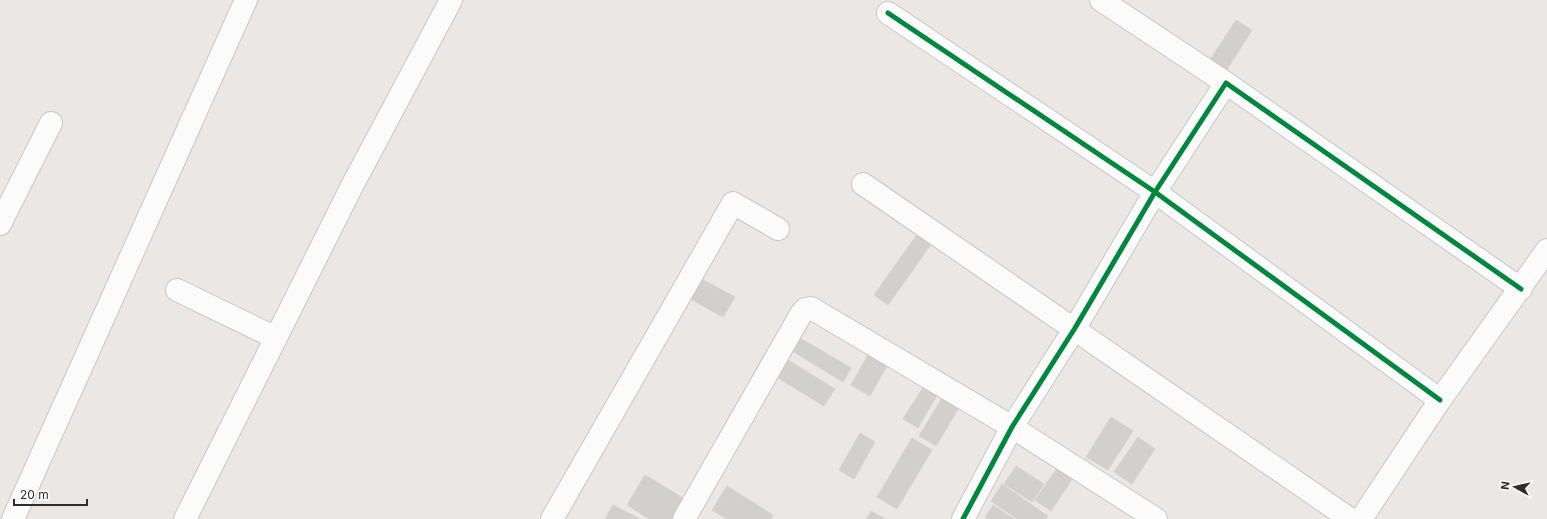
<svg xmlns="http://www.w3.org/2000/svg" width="1547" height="519" viewBox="0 0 1547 519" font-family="Inter,sans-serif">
<rect width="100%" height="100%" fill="#ebe7e4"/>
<!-- building -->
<g fill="#d2d0cd" stroke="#d6d3d0">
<path d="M1236,20L1252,30L1226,71L1210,60Z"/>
<path d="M918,233L932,243L888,305L874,295Z"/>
<path d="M696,276L735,297L723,317L685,296Z"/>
<path d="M800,338L851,368L843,382L792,351Z"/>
<path d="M872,348L891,359L870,396L851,385Z"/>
<path d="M788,360L835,389L824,406L778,378Z"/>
<path d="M925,384L939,392L918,428L903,419Z"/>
<path d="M946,391L963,401L936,446L919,436Z"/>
<path d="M1111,417L1133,431L1108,470L1086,457Z"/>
<path d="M860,433L875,442L854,479L839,470Z"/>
<path d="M1138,437L1155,449L1132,484L1114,472Z"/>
<path d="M912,438L932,450L897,509L877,497Z"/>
<path d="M1062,461L1077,472L1051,511L1035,500Z"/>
<path d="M1016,466L1044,484L1032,502L1004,484Z"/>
<path d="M645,475L688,501L677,519H649L627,505Z"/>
<path d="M1002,484L1048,516L1046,519H1017L991,501Z"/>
<path d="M727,486L773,515L771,519H727L712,510Z"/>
<path d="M613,505L640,519H605Z"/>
<path d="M993,505L1014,519H988L985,517Z"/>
<path d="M871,511L885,519H866Z"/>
</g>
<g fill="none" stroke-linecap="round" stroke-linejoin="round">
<!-- minor casing -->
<g stroke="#c7c6c6" stroke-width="24">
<g id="minor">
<path d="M1101,0L1226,83"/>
<path d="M888,13L1155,192L1440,400"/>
<path d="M863,184L1350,519"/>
<path d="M0,224L51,123"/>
<path d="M177,290L276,338"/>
<path d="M13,519L246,0"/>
<path d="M185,519L352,186L451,0"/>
<path d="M552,519L733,203L778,229"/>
<path d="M684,519L801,314L805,309L811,308L1012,427L1156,519"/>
<path d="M963,519L1012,427L1075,328L1155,192L1226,83L1521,289"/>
<path d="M1361,519L1440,400L1547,250"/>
</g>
</g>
<!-- minor -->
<use href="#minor" stroke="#fcfbfb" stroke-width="22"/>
<!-- cycleway casing -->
<g stroke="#fff" stroke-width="8">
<g id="cycleway">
<path d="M888,13L1155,192L1440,400"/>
<path d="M963,519L1012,427L1075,328L1155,192L1226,83L1521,289"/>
</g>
</g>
<!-- cycleway -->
<use href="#cycleway" stroke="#00873e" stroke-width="5"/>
</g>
<!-- north arrow -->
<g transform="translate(1515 487) rotate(278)" stroke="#ffffff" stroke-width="3" paint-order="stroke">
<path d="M0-3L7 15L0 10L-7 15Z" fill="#2d2d2d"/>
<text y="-6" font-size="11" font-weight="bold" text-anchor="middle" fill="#2d2d2d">N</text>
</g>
<!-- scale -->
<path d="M14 499v6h73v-6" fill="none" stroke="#2d2d2d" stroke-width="2"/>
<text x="20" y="499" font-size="12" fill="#2d2d2d" stroke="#ffffff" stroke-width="3" paint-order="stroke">20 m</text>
</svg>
